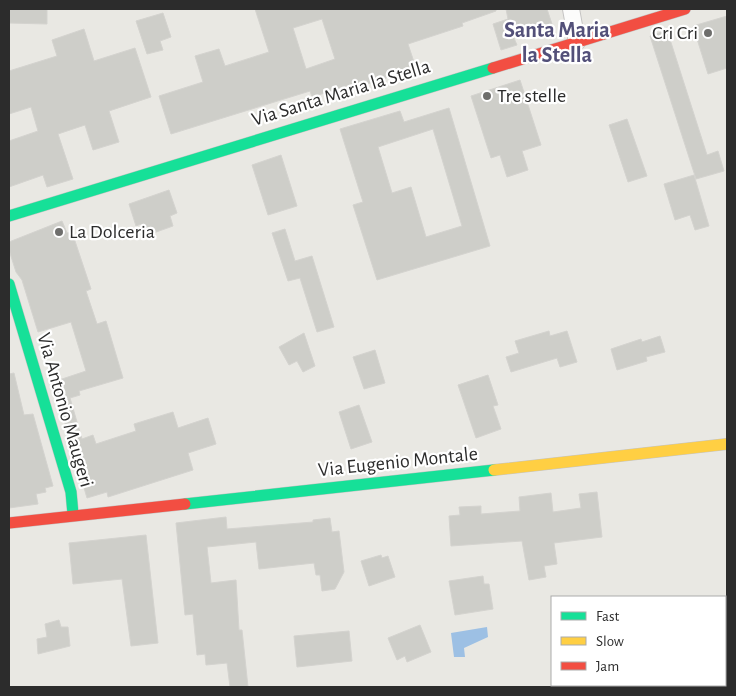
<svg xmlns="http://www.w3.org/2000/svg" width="736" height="696" viewBox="0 0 736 696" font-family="'Alegreya Sans',sans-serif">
<rect width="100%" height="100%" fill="#e9e8e3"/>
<!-- water -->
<path fill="#9dc0e4" d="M487,627L488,637L464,648L465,657H454L451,633Z"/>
<!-- building -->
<g fill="#cecec9" stroke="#d4d3cf" fill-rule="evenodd">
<path d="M9,9H47V24L9,23Z"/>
<path d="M255,9H496V11L462,23L463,26L408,44L416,68L368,84L366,80L312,97L310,91L171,134L159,96L203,82L195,56L219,49L225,66L269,52ZM322,19L335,59L306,69L293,28Z"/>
<path d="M506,9H547L552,24L514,38L517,45L501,50L493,24L508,19Z"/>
<path d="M163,13L171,37L160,41L163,50L147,54L136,21Z"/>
<path d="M727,16V68L708,74L693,26Z"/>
<path d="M84,29L94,61L135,48L151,97L109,111L119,142L93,150L85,125L58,134L73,179L47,187L43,175L9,187V141L38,131L31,107L9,114V71L57,56L52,40Z"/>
<path d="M667,30L707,155L718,151L724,171L696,179L650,36Z"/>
<path d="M520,80L541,145L522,151L528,170L507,177L500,155L491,158L471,96Z"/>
<path d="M449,108L490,246L377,280L353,205L363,202L340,129L400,111L404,122ZM433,129L462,226L426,237L411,187L392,193L378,147Z"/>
<path d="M627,119L647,176L628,182L609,125Z"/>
<path d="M281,155L297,206L268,215L252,165Z"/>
<path d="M694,175L709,226L695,230L690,215L675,220L664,184Z"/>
<path d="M169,190L177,213L170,216L173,226L145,236L141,224L136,226L129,204Z"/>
<path d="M62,221L67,233L72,232L91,289L86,291L97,324L106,321L123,378L79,391L80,395L70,398L82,439L93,435L96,444L136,431L134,424L173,412L178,428L208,418L216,444L188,453L193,470L108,497L107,492L87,498L53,382L86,371L71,322L38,332L22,280L16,272L9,250V242Z"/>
<path d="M285,229L295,261L312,256L334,327L317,332L300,278L288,281L272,233Z"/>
<path d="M549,331L550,336L567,331L577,362L560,367L557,358L511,372L506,357L519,353L515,341Z"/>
<path d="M304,333L315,366L303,372L297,361L289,365L279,347Z"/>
<path d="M660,336L665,352L646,357L647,361L617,370L611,349L641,339L642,342Z"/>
<path d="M375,350L385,383L364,389L353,357Z"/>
<path d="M14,373L24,415L33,414L53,486L45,488L46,492L36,494L38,504L9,508V374Z"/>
<path d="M488,375L498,405L493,406L501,429L476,438L458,385Z"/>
<path d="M359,405L372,442L351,449L339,412Z"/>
<path d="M597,492L602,537L554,543L557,564L544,566L546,577L529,580L522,541L451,546L449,516L460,515L459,507L481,506V514L520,511L519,497L551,493L553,512L581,508L579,494Z"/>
<path d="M226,517L227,529L313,522V520L330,518L332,532L339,531L344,572L335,589L322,591L320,575H316L314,563L259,569L256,542L207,547L211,583L236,580L239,630H242L248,687H230L227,663L206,665L205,654L197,655L193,614L185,615L176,523Z"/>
<path d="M146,535L158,643L131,646L122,579L73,584L69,543Z"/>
<path d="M381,555L382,558L388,556L395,577L369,586L361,561Z"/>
<path d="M483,576L484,584H489L493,609L455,615L449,581Z"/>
<path d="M59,620L61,627H68L70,646L38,654L37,639L47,637L45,624Z"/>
<path d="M420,625L431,652L407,662L405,656L397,660L388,638Z"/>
<path d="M349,631L352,661L297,667L294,636Z"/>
</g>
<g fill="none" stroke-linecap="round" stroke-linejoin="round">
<!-- street casing -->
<g stroke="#c4c3c2" stroke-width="18">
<path id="street" d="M571,9L577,42"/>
</g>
<!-- fast casing -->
<g stroke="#c4c3c2" stroke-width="12">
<g id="fast">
<path d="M9,216L493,68"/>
<path d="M9,284L71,492L73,514"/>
<path d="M185,504L494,470"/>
</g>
</g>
<!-- slow casing -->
<g stroke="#c4c3c2" stroke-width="12">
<path id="slow" d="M494,470L727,444"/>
</g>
<!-- jam casing -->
<g stroke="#c4c3c2" stroke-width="12">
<g id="jam">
<path d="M493,68L685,9"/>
<path d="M9,523L185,504"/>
</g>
</g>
<!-- street -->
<use href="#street" stroke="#fcfcfb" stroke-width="16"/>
<!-- fast -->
<use href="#fast" stroke="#16e098" stroke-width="11"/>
<!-- slow -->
<use href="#slow" stroke="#ffcf43" stroke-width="11"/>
<!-- jam -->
<use href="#jam" stroke="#f24e42" stroke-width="11"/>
</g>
<!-- markers -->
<g fill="#6e6e6c" stroke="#fff" stroke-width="2">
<circle cx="708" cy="33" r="5"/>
<circle cx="487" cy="96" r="5"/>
<circle cx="59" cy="232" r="5"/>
</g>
<g text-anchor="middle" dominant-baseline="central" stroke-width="4.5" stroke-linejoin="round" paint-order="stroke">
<!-- poi labels -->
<g font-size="20" fill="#2c2c2c" stroke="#fff" text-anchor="start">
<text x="698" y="33" text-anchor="end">Cri Cri</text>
<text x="497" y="96">Tre stelle</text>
<text x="69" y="232">La Dolceria</text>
</g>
<!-- street labels -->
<g font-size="20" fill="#2c2c2c" stroke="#fff">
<text transform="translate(341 93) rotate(-17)">Via Santa Maria la Stella</text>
<text transform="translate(65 410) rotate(74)">Via Antonio Maugeri</text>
<text transform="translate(398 462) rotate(-6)">Via Eugenio Montale</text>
</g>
<!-- quarter labels -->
<g font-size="22" font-weight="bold" fill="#535079" stroke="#fff">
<text x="557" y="30">Santa Maria<tspan x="557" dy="25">la Stella</tspan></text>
</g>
</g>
<!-- border -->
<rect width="736" height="696" fill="none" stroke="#2c2c2c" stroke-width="20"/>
<!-- legend -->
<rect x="551" y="596" width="175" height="90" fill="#ffffff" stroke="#ababab"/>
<rect x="561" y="612" width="25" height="8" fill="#16e098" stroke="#ababab"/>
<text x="596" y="621" font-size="15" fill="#2c2c2c">Fast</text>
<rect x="561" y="637" width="25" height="8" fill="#ffcf43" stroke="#ababab"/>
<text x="596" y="646" font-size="15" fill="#2c2c2c">Slow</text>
<rect x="561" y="662" width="25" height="8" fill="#f24e42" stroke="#ababab"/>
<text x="596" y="671" font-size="15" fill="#2c2c2c">Jam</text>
</svg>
